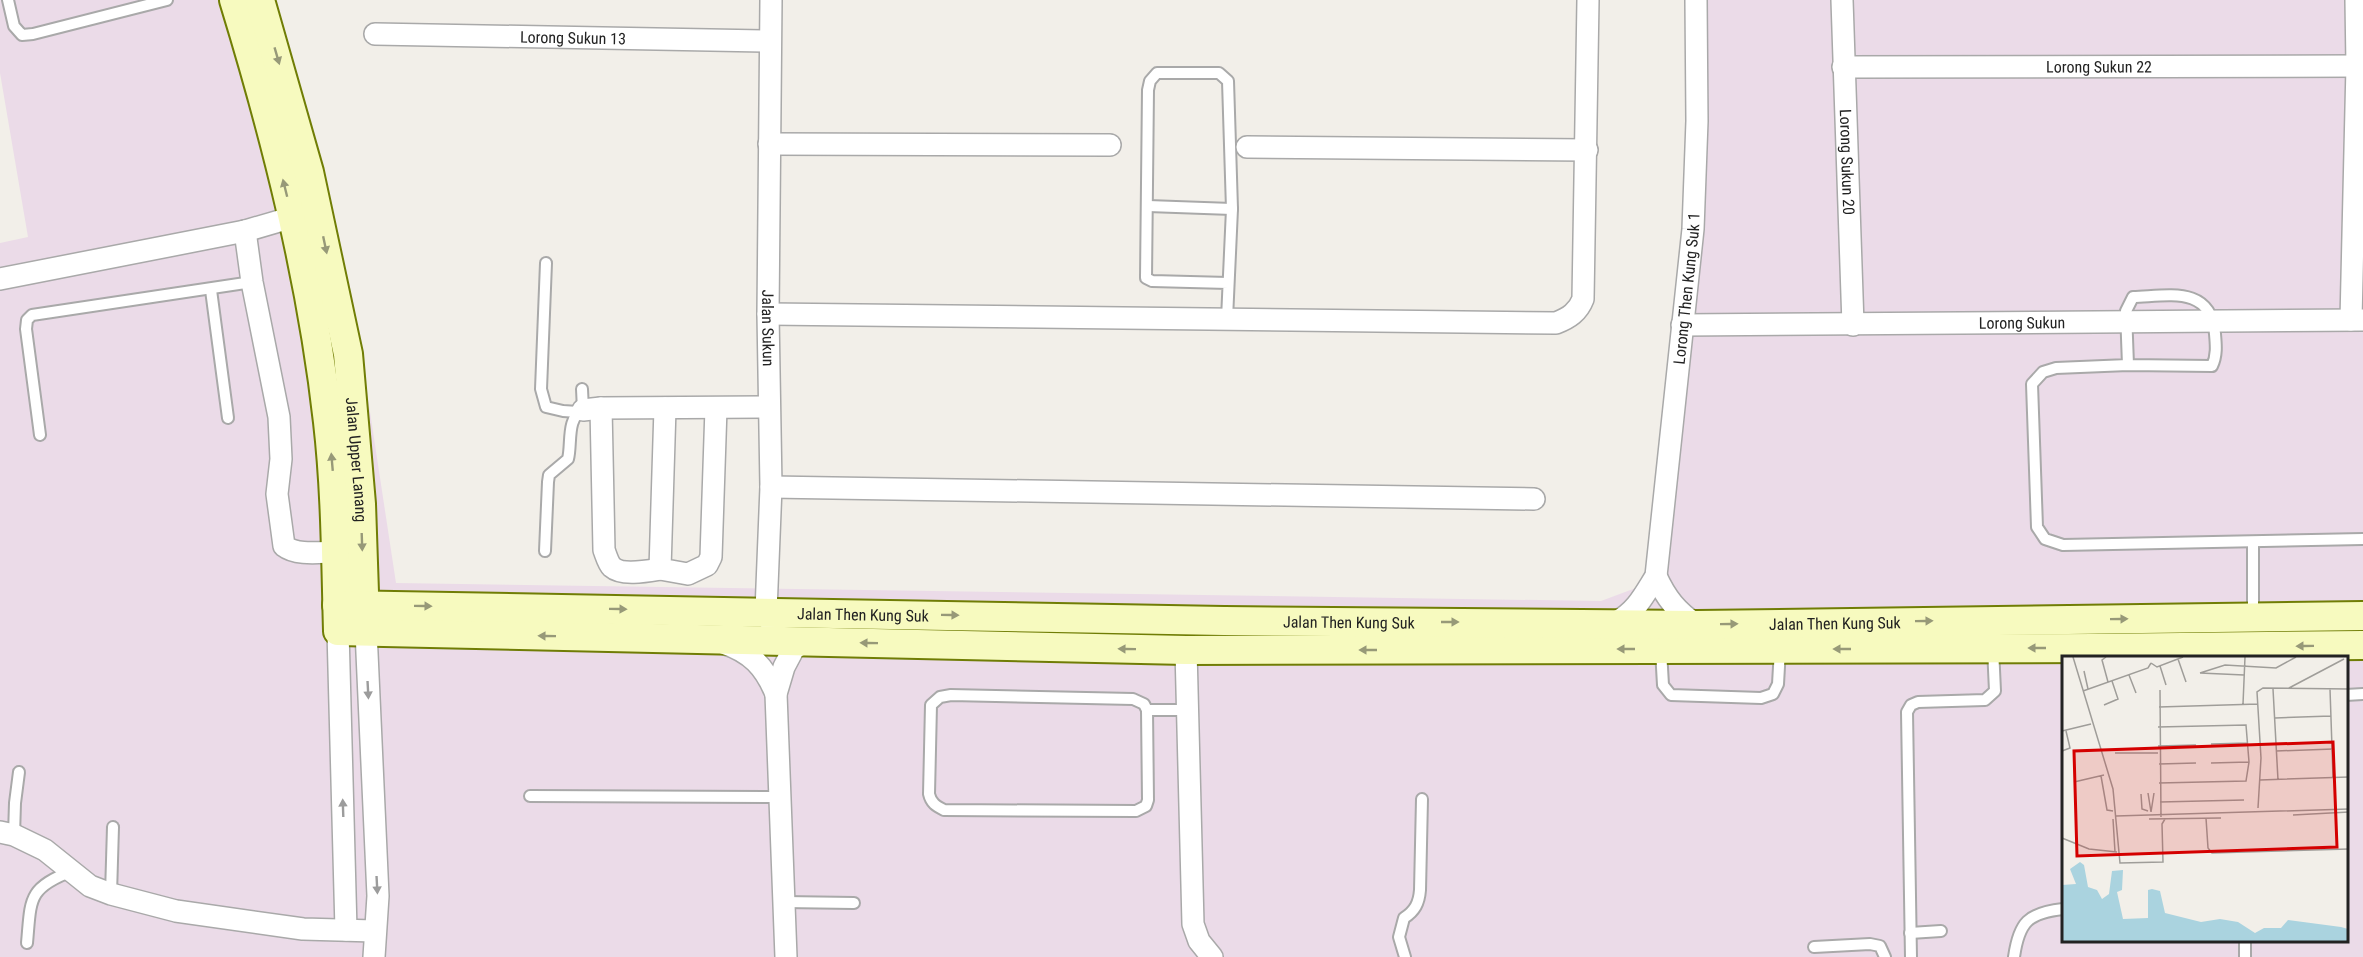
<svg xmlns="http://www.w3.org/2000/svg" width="2363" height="957" viewBox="0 0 2363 957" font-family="'Roboto Condensed',sans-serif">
<rect width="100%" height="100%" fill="#f2efe9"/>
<!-- industrial -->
<path fill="#ebdbe8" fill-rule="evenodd" d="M0,0H274L353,300L396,583L1601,601L1660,579L1699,0H2363V957H0V243L28,237L0,73ZM2063,657H2346V940H2063Z"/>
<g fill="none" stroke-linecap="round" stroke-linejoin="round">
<!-- lane casing -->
<g stroke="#a9a9a9" stroke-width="14">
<g id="lane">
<path d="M8,0L14,26L22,35L33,34L167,0"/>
<path d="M1148,206L1232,209"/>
<path d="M546,263L541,389L546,407L563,411L578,412"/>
<path d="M211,290L228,418"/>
<path d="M1227,319L1232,209L1228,81L1219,73H1157L1150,81L1148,90L1146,278L1152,281L1228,283"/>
<path d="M2128,365L2126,311L2133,297C2168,296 2211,285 2215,334C2216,345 2217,356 2212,366L2128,365L2056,368L2043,372L2032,384L2037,527L2045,539L2063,545L2363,539"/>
<path d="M40,435L26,329L27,320L32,315L252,282"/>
<path d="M545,551L548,482L549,475L568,459C572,444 566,418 583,410L582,389"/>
<path d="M2253,616V542"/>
<path d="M1661,650L1663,685L1671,695L1761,698L1773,694L1778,684L1780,649"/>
<path d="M951,695L1133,699L1144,704L1147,710L1148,800L1146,806L1136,811L944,810C936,806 931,803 929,794L931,705L940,697Z"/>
<path d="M2346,695L2363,694"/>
<path d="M1147,710H1187"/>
<path d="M530,796L779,797"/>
<path d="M14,835L15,803L19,772"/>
<path d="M111,894L113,827"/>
<path d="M784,902L854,903"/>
<path d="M1910,933L1941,931"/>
<path d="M27,943C31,900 27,888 72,871"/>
<path d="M1814,947L1870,944L1880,946L1885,957"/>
<path d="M1405,957L1399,937L1404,918C1415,911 1419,903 1420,890L1422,799"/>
<path d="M1911,957L1907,712L1911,705L1918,702L1985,700L1995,691L1993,648"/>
<path d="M2014,957C2019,922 2028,913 2063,909"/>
<path d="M2245,957V940"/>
</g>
</g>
<!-- street casing -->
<g stroke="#a9a9a9" stroke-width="24">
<g id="street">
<path id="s1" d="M771,0L768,314L771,487L766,611L772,625"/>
<path id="s2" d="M1842,0L1853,325"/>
<path id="s3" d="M375,34L770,41"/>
<path id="s4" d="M1843,67L2357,66"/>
<path d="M769,144L1110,145"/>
<path d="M1247,147L1587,150"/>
<path d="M245,231L252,282L279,417L281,459L277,494L284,546C297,556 321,552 337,552"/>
<path d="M0,279L245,231L293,217"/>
<path d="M768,314L1556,323C1569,318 1578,312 1583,299L1588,0"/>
<path d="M2351,320L2357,66L2356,0"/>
<path id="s5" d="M1682,325L2363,320"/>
<path d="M601,408L604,550C606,555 608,563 612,567C622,576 648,571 660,569"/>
<path d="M665,408L660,569L688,574L707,565L711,557L716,408"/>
<path d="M583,410L601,408L768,407"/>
<path d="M771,487L1534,499"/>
<path d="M1656,576C1666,598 1677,612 1697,625"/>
<path id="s6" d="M1616,622C1636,612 1644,595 1656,576L1693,229L1697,121L1696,0"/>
<path d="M338,631L346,930"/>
<path d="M366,631L378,896L374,957"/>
<path d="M723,643C751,652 765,667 776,694"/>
<path d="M1186,650L1193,924L1199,941L1212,957"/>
<path d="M0,832L14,835L45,850L90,886L111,894L176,911L303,929L374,931"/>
<path d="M786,957L776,694L784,667L794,648L808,641"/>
</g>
</g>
<!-- secondary casing -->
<g stroke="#707d05" stroke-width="32">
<g id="secondary">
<path d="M234,0C276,137 312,279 328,422C336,491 336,561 338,631L1186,650L2096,648L2363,645"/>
<path id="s7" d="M260,0L309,172L348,354L361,504L365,622"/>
<path id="s8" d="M337,605L1224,621L1697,625L2363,616"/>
</g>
</g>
<!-- lane -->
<use href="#lane" stroke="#fff" stroke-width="10"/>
<!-- street -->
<use href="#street" stroke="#fff" stroke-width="21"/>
<!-- secondary -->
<use href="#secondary" stroke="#f7fabf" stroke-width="28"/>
</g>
<!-- one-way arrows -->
<defs><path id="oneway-solid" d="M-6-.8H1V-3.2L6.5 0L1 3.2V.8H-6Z" transform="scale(1.5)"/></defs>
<g fill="#979978">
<use href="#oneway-solid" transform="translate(277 56) rotate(74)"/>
<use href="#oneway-solid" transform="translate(285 188) rotate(-104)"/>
<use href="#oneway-solid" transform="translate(325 245) rotate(78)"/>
<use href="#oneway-solid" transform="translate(332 462) rotate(-95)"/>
<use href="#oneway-solid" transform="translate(362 542) rotate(88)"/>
<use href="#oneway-solid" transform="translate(423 606) rotate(1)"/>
<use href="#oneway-solid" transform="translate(618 609) rotate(1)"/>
<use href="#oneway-solid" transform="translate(950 615) rotate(1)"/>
<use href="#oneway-solid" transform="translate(2119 619) rotate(-1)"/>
<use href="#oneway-solid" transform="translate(1924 621) rotate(-1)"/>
<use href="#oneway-solid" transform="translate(1450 622)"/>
<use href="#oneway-solid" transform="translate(1729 624) rotate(-1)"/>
<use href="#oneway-solid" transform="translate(547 636) rotate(-179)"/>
<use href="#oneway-solid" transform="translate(869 643) rotate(-179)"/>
<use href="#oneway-solid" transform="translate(2305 646) rotate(179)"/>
<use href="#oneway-solid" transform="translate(2037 648) rotate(180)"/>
<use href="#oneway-solid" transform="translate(1127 649) rotate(-179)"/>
<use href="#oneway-solid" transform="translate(1626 649) rotate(180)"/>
<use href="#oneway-solid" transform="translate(1842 649) rotate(180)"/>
<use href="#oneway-solid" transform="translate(1368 650) rotate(180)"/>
</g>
<g fill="#9c9c9c">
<use href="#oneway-solid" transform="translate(368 690) rotate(87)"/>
<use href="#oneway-solid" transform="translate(343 808) rotate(-92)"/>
<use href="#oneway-solid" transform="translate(377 885) rotate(87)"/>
</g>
<g text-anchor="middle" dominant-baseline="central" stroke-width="6" stroke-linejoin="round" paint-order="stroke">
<!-- street labels -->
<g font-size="16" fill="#222" stroke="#fff">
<text stroke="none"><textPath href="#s3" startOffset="198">Lorong Sukun 13</textPath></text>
<text stroke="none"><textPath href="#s4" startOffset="256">Lorong Sukun 22</textPath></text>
<text stroke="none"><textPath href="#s2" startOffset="162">Lorong Sukun 20</textPath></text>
<text stroke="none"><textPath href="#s6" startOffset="351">Lorong Then Kung Suk 1</textPath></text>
<text stroke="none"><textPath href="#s5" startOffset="340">Lorong Sukun</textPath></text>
<text stroke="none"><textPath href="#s1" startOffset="328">Jalan Sukun</textPath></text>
<text stroke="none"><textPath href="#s7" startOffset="471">Jalan Upper Lanang</textPath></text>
<text stroke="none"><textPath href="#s8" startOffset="526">Jalan Then Kung Suk</textPath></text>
<text stroke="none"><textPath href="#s8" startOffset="1012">Jalan Then Kung Suk</textPath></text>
<text stroke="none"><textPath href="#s8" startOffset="1498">Jalan Then Kung Suk</textPath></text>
</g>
</g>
<!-- overview -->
<g transform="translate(2062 656)">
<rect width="286" height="286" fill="#f2efe9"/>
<path d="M18,206L22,209L26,231L35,234L40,243L47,238L50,215L61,214L60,234L55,236L61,263L86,262V234L90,233L98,235L103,257L139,266L158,263L176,266L193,277L202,272H219L226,264L279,271L286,273V286H0V229L14,228L8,213Z" fill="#aad3df"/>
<path fill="none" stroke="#9f9d99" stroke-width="1.5" d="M11,1L51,133L58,207L101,206L100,168L103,163M44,1L40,4L46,26M116,3L124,26M89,7L95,11L121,1M98,10L104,29M22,15L26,33M138,17L163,9L214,12L234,1M138,17L182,19M67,19L74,37M227,32L282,3M211,33L216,124M268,33L271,121M98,34L99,161M21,35L86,12L89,7M181,48L183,1M42,49L56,43L50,25M97,51L196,48M213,62L269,60M96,71L184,69L187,106L184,125L97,127M0,75L29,68M149,88L186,87M96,90L134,89M0,95L8,92L4,75M214,95L271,93M53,97H96M149,107L187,106M97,108L134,107M39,120L45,154L51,155M198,124L287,121M12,126L42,119M86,137L89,156L92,137M79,138L80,153L86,155M98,146L182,144M196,152L199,102L195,36L201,32L287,33M231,159L287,156M54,160L287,153M144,162L146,192L150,197L287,193M51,163L53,196M87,163L159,162M0,182L27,193L55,196"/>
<path fill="#d40000" fill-opacity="0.15" stroke="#d40000" stroke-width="3" d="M271,86L275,191L15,200L12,95Z"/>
<rect width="286" height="286" fill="none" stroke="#222" stroke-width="3"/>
</g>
</svg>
